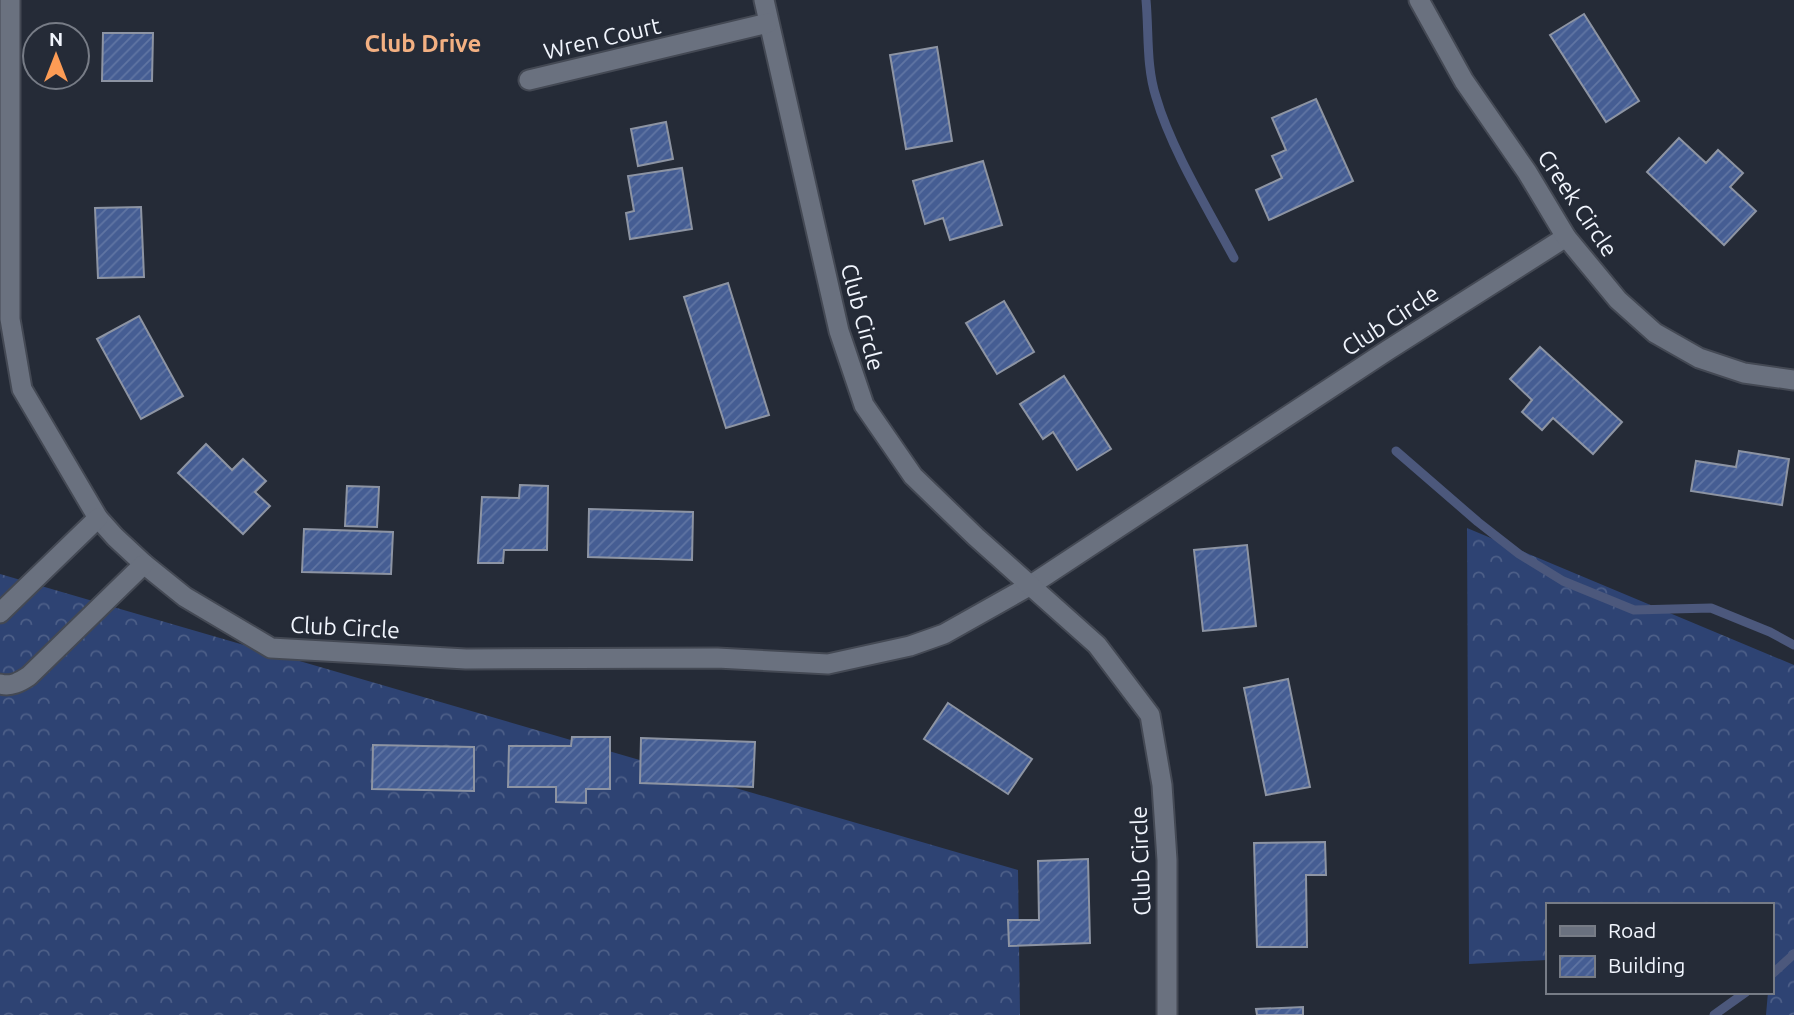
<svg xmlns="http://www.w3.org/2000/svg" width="1794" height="1015" viewBox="0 0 1794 1015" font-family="Ubuntu,sans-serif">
<defs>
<pattern id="forest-crowns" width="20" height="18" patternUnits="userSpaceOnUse" patternTransform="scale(1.75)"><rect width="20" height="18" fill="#2e4373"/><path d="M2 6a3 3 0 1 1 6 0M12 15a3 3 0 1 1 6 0" fill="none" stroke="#4d5f88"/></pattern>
<pattern id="building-hatch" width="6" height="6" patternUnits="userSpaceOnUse" patternTransform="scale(1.75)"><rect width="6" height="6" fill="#455d93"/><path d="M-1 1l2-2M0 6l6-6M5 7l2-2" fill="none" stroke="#6075a3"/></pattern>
</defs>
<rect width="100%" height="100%" fill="#252b37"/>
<!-- forest -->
<g fill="url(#forest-crowns)">
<path d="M1467,528L1794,665V1015H1766L1768,992H1771V905H1547V960L1469,964Z"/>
<path d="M0,574L1018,870L1020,1015H0Z"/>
</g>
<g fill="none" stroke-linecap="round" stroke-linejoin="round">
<!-- stream -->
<g stroke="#4c587c" stroke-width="9">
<path d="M1146,0C1149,32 1146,66 1156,97C1171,149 1208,209 1234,258"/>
<path d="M1396,451L1478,522L1519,554L1563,581L1634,610L1711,608L1770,632L1794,645"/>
<path d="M1771,975L1794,954"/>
<path d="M1714,1015L1746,992"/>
</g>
</g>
<!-- building -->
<g fill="url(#building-hatch)" stroke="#8d94a3" stroke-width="2">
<path d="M1584,14L1639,101L1606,122L1550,35Z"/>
<path d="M103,33H153L152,81H102Z"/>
<path d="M937,47L952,141L906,149L890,55Z"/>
<path d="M1316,99L1353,181L1269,220L1256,190L1282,178L1272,156L1286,150L1272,118Z"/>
<path d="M666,122L673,159L638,166L631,129Z"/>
<path d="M1679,138L1706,163L1718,150L1743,173L1730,187L1756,211L1724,245L1647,172Z"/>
<path d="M983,161L1002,225L950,240L943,218L925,224L913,181Z"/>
<path d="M682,168L692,229L630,239L626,213L634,211L628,176Z"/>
<path d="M141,207L144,277L98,278L95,208Z"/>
<path d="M728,283L769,415L726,428L684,297Z"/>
<path d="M1004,301L1034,352L997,374L966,323Z"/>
<path d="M139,316L183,396L141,419L97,339Z"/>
<path d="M1540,347L1622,422L1593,454L1553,418L1542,430L1522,412L1532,400L1510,379Z"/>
<path d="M1064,376L1111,449L1077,470L1053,432L1043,439L1020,404Z"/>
<path d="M206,444L232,470L243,459L266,481L255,492L270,506L243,534L178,473Z"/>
<path d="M1739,451L1789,459L1782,505L1691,491L1696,461L1736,467Z"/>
<path d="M520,485L548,486L547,550H504L503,563H478L482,497L519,498Z"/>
<path d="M347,486L379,487L377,527L345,526Z"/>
<path d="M589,509L693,512L692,560L588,557Z"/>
<path d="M304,529L393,532L391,574L302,572Z"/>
<path d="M1247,545L1256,626L1203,631L1194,550Z"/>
<path d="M1288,679L1310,787L1266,795L1244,688Z"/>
<path d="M948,703L1032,759L1008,794L924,739Z"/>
<path d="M572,737H610V789H586V803L556,802V787H508L509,746H571Z"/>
<path d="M641,738L755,742L753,787L640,783Z"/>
<path d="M373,745L474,747V791L372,789Z"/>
<path d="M1325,842L1326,875H1306L1307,947H1257L1254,843Z"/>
<path d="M1088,859L1090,943L1009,946L1008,920H1039L1038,861Z"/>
<path d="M1303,1007V1015H1257L1256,1009Z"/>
</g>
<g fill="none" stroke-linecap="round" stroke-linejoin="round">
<!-- minor casing -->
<g stroke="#444954" stroke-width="23">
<g id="minor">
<path d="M10,0V319L22,389L98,518L115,537L144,564L185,597L271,648L466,659L717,658L828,664L910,646L944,634L1031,585L1388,350L1566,237"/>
<path d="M764,0L839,331L864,405L913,476L976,537L1097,645L1150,715L1162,785L1167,860V1015"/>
<path d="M1419,0L1464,81L1527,172L1566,237L1618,300L1655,333L1699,358L1744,373L1794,380"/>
<path d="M529,80L768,23"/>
<path d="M0,613L98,518"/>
<path d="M0,684C11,687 20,682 29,676L144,564"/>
</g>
</g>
<!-- minor -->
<use href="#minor" stroke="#6a717f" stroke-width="19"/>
</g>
<g text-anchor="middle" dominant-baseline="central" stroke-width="5" stroke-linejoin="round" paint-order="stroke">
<!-- street labels -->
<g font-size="23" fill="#f1f5fd" stroke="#252b37">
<text transform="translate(602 38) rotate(-13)">Wren Court</text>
<text transform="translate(1578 203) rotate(56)">Creek Circle</text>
<text transform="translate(863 317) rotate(75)">Club Circle</text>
<text transform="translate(1390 320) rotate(-33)">Club Circle</text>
<text transform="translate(345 627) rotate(3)">Club Circle</text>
<text transform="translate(1140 861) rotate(-92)">Club Circle</text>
</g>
<!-- neighbourhood labels -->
<g font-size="24" font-weight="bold" fill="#f3b082" stroke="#252b37">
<text x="423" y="43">Club Drive</text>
</g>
</g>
<!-- legend -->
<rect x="1546" y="903" width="228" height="91" fill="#252b37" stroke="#777c86" stroke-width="2"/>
<rect x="1560" y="926" width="35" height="10" fill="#6a717f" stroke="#777c86" stroke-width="2"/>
<text x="1608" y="938" font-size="21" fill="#f1f5fd">Road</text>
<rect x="1560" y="956" width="35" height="21" fill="url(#building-hatch)" stroke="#777c86" stroke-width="2"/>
<text x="1608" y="973" font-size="21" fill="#f1f5fd">Building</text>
<!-- north arrow -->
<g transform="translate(56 56)"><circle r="33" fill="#252b37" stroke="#777c86" stroke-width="2"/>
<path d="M0-5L12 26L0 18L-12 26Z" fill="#fd9c55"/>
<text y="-10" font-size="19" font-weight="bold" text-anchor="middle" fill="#f1f5fd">N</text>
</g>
</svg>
